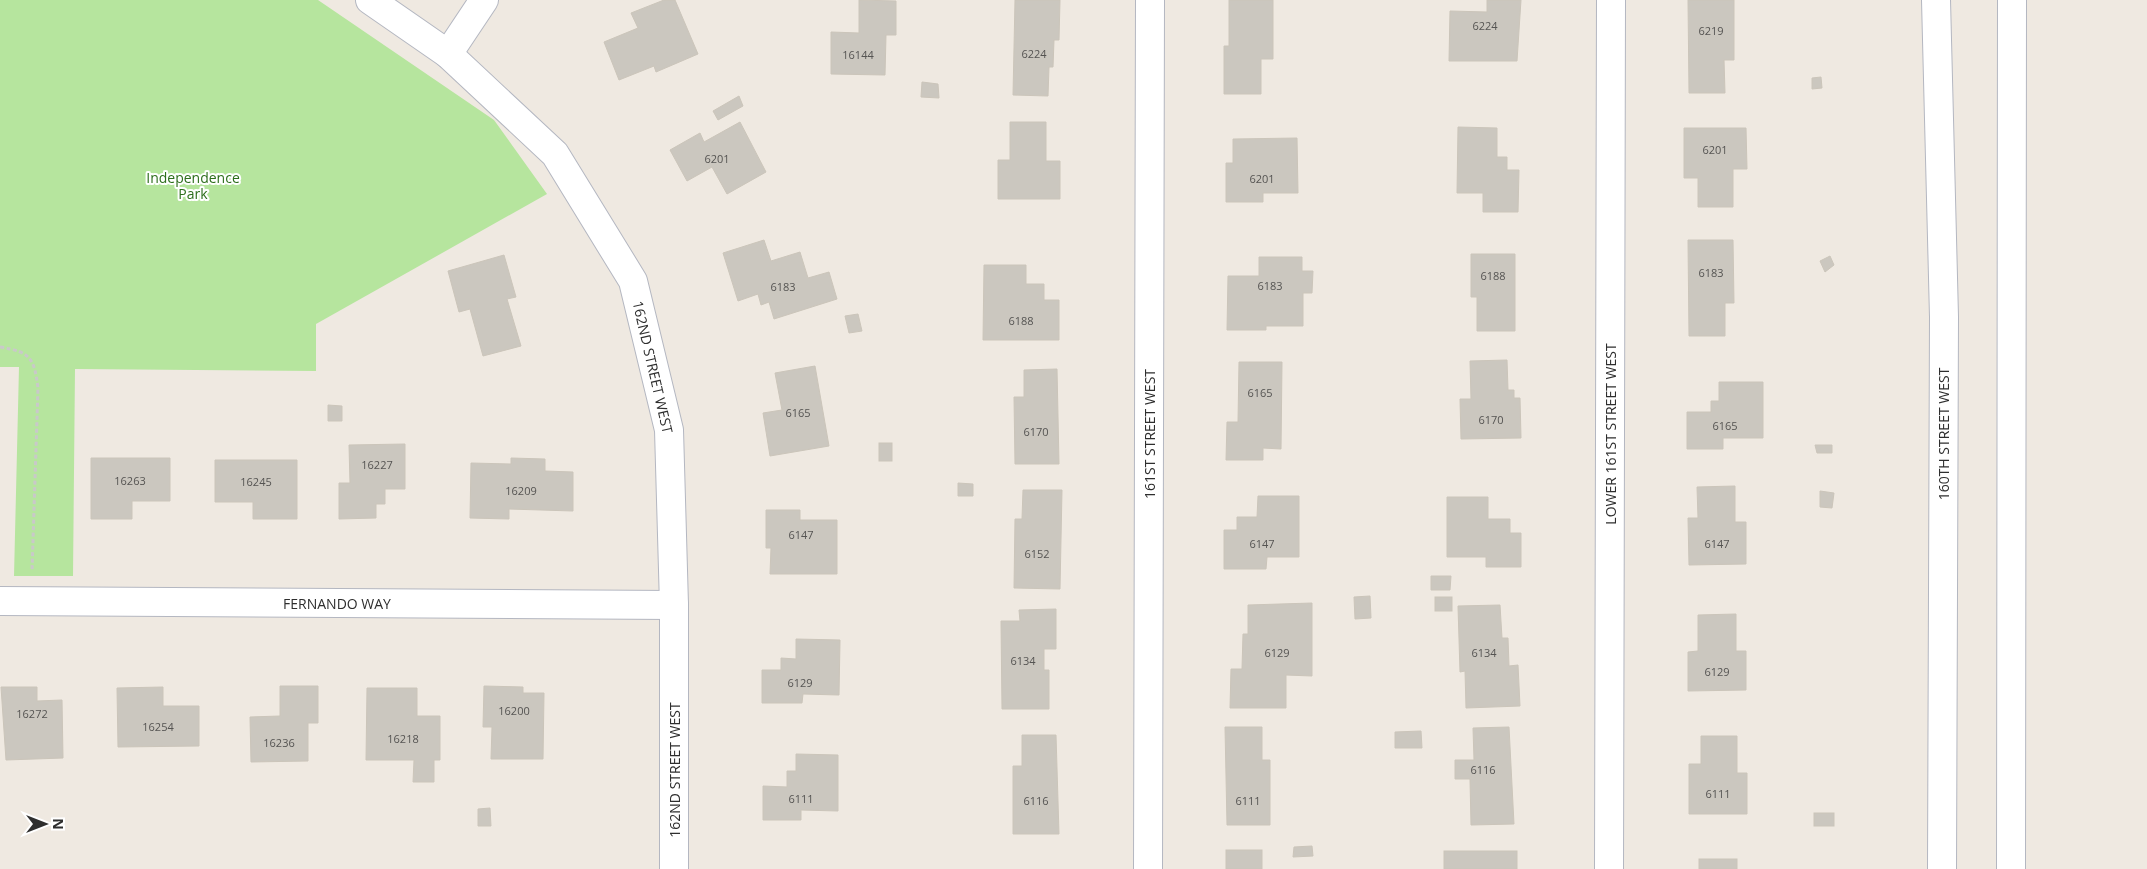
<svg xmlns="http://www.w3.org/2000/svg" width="2147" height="869" viewBox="0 0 2147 869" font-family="'Open Sans',sans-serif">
<rect width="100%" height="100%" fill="#efe9e1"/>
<!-- green -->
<path fill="#b6e59e" d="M0,0H318L494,120L547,194L316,324V371L75,369L73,576H14L19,367H0Z"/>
<!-- building -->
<g fill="#cbc7bf" stroke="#cbc5ba">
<path d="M664,0H675L698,54L656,72L654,66L619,80L604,42L638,28L631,13Z"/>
<path d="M859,0L896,1V35H886L885,75L831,74V32L859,33Z"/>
<path d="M1015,0H1060L1059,40H1054L1053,67H1049L1048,96L1013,95Z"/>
<path d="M1229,0H1273V59H1261V94H1224V46H1229Z"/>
<path d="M1487,0H1521L1517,61H1449L1450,11L1487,12Z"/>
<path d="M1688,0H1734V60H1724L1725,93H1689Z"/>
<path d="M1821,77L1822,88L1812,89V78Z"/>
<path d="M922,82L938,84L939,98L921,97Z"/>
<path d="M739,96L743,106L718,120L713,111Z"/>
<path d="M740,122L766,172L727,194L712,167L687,181L670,150L700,133L704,142Z"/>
<path d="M1010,122H1046V161H1060V199H998V160H1010Z"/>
<path d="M1458,127L1497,128V157H1507V170H1519L1518,212H1483V193H1457Z"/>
<path d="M1684,128H1746L1747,169H1733V207H1698V178H1684Z"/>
<path d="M1297,138L1298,193H1263V202H1226V163H1233V139Z"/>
<path d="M764,240L771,261L800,252L808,278L829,272L837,299L774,319L769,302L761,305L758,294L738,301L723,253Z"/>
<path d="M1688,240H1733L1734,303H1725V336H1689Z"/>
<path d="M1471,254H1515V331H1477V297H1471Z"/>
<path d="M504,255L516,297L507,299L521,346L483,356L470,309L459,312L448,271Z"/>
<path d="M1830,256L1834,265L1825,272L1820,261Z"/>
<path d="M1259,257H1302V271H1313L1312,293H1303V326H1266V330H1227L1228,276H1259Z"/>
<path d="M984,265H1026V284H1044V300H1059V340H983Z"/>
<path d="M858,314L862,331L849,333L845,316Z"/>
<path d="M1507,360L1508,390H1514V398H1520L1521,438L1461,439L1460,399H1471L1470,361Z"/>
<path d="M1239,362H1282L1281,449L1263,448V460H1226L1227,422H1238Z"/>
<path d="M815,366L829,446L770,456L763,413L782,410L775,373Z"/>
<path d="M1057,369L1059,464H1015L1014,397H1024V370Z"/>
<path d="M1719,382H1763V438H1723V449H1687V412H1711V401H1719Z"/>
<path d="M328,405L342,406V421H328Z"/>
<rect x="879" y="443" width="13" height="18"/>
<path d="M405,444V489H385V504H376V518L339,519V483H350L349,445Z"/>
<path d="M1815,445H1832V453H1817Z"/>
<path d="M91,458H170V501H132V519H91Z"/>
<path d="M511,458L545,459V471L573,472V511L509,509V519L470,518L471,463L511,464Z"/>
<path d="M215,460H297V519H253V502H215Z"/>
<path d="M958,483L973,484V496H958Z"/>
<path d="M1735,486V522H1746V564L1689,565L1688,518H1698L1697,487Z"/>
<path d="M1023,490H1062L1060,589L1014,588L1015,519H1022Z"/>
<path d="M1820,491L1834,493L1832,508L1820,507Z"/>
<path d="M1258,496H1299V557H1267L1266,569H1224V530H1237V517H1257Z"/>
<path d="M1447,497H1488V519H1510V533H1521V567H1486V557H1447Z"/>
<path d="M766,510H800V520H837V574H770L771,548H766Z"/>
<path d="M1431,576H1451L1450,590H1431Z"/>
<path d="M1370,596L1371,618L1355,619L1354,597Z"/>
<rect x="1435" y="597" width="17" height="14"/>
<path d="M1312,603V676L1286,675V708H1230L1231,669H1242L1243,634H1248V605Z"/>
<path d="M1500,605L1502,638H1508L1509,666L1518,665L1520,706L1466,708L1465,671L1460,672L1458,606Z"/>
<path d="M1056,609V649H1044V670H1049V709H1002L1001,621H1020L1019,610Z"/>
<path d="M1736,614V651H1746V690L1688,691V652L1698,651V615Z"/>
<path d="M796,639L840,640L839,695L803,694L802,703H762V670H781V658L796,659Z"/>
<path d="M280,686H318V723H308V761L251,762L250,717L280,716Z"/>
<path d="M484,686L523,687V693H544L543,759H491L492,727H483Z"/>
<path d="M1,687H37V701L62,700L63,758L6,760Z"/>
<path d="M163,687V706H199V746L118,747L117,688Z"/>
<path d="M367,688H417V716H440V760H434V782H413L414,760H366Z"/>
<path d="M1225,727H1262V760H1270V825H1227Z"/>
<path d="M1509,727L1514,824L1471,825L1470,779H1455V760H1474L1473,728Z"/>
<path d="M1421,731L1422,748H1395V732Z"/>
<path d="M1022,735H1056L1059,834H1013V766H1022Z"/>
<path d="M1701,736H1737V773H1747V814H1689V764H1701Z"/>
<path d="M796,754L838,755V811L801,810V820H763V786L787,787V771H796Z"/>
<path d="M490,808L491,826H478V809Z"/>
<rect x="1814" y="813" width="20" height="13"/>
<path d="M1312,846L1313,856L1293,857L1294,847Z"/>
<rect x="1226" y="850" width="36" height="19"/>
<rect x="1444" y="851" width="73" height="18"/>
<rect x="1699" y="859" width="38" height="10"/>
</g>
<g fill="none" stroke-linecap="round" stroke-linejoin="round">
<!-- minor casing -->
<g stroke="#b4b7c1" stroke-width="30">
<g id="minor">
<path d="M370,0L448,54L555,154L633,281L669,430L674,605V869"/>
<path d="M448,54L484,0"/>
<path d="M0,601L674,605"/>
<path d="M1148,869L1150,0"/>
<path d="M1609,869L1611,0"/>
</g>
</g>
<!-- secondary casing -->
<g stroke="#b4b7c1" stroke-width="30">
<g id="secondary">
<path d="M1936,0L1944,317L1942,869"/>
<path d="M2011,869L2012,0"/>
</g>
</g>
<!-- path -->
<path stroke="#c9c9c9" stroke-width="3" stroke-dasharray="4 2.5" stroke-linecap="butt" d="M0,347C31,352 34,358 38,388L32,571"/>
<!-- minor -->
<use href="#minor" stroke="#fff" stroke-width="28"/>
<!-- secondary -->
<use href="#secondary" stroke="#fff" stroke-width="28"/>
</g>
<g text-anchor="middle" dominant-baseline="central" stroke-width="4" stroke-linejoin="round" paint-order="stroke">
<!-- number labels -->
<g font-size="11" fill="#555452">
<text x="1485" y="25">6224</text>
<text x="1711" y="30">6219</text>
<text x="1034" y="53">6224</text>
<text x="858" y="54">16144</text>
<text x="1715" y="149">6201</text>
<text x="717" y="158">6201</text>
<text x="1262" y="178">6201</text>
<text x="1711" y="272">6183</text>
<text x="1493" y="275">6188</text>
<text x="1270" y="285">6183</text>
<text x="783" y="286">6183</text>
<text x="1021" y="320">6188</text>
<text x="1260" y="392">6165</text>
<text x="798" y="412">6165</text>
<text x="1491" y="419">6170</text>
<text x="1725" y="425">6165</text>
<text x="1036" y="431">6170</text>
<text x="377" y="464">16227</text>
<text x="130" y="480">16263</text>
<text x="256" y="481">16245</text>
<text x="521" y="490">16209</text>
<text x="801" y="534">6147</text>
<text x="1262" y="543">6147</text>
<text x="1717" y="543">6147</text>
<text x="1037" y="553">6152</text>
<text x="1277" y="652">6129</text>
<text x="1484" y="652">6134</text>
<text x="1023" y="660">6134</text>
<text x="1717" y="671">6129</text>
<text x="800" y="682">6129</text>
<text x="514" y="710">16200</text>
<text x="32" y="713">16272</text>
<text x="158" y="726">16254</text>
<text x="403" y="738">16218</text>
<text x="279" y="742">16236</text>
<text x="1483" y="769">6116</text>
<text x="1718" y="793">6111</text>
<text x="801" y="798">6111</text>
<text x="1036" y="800">6116</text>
<text x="1248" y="800">6111</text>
</g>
<!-- park labels -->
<g font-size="14" fill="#2c6e1b" stroke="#fff">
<text x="193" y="177">Independence<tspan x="193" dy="16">Park</tspan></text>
</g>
<!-- street labels -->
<g font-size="14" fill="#2e2e2e" stroke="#fff">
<text transform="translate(653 367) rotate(77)">162ND STREET WEST</text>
<text transform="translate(1149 434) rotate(-90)">161ST STREET WEST</text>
<text transform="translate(1610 434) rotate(-90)">LOWER 161ST STREET WEST</text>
<text transform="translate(1943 434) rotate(-90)">160TH STREET WEST</text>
<text x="337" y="603">FERNANDO WAY</text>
<text transform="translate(674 770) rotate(-90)">162ND STREET WEST</text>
</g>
</g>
<!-- north arrow -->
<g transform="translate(45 824) rotate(90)" stroke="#ffffff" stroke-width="4" paint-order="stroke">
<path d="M0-4L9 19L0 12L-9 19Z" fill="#2e2e2e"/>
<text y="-8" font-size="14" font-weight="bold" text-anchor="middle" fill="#2e2e2e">N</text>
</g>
</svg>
